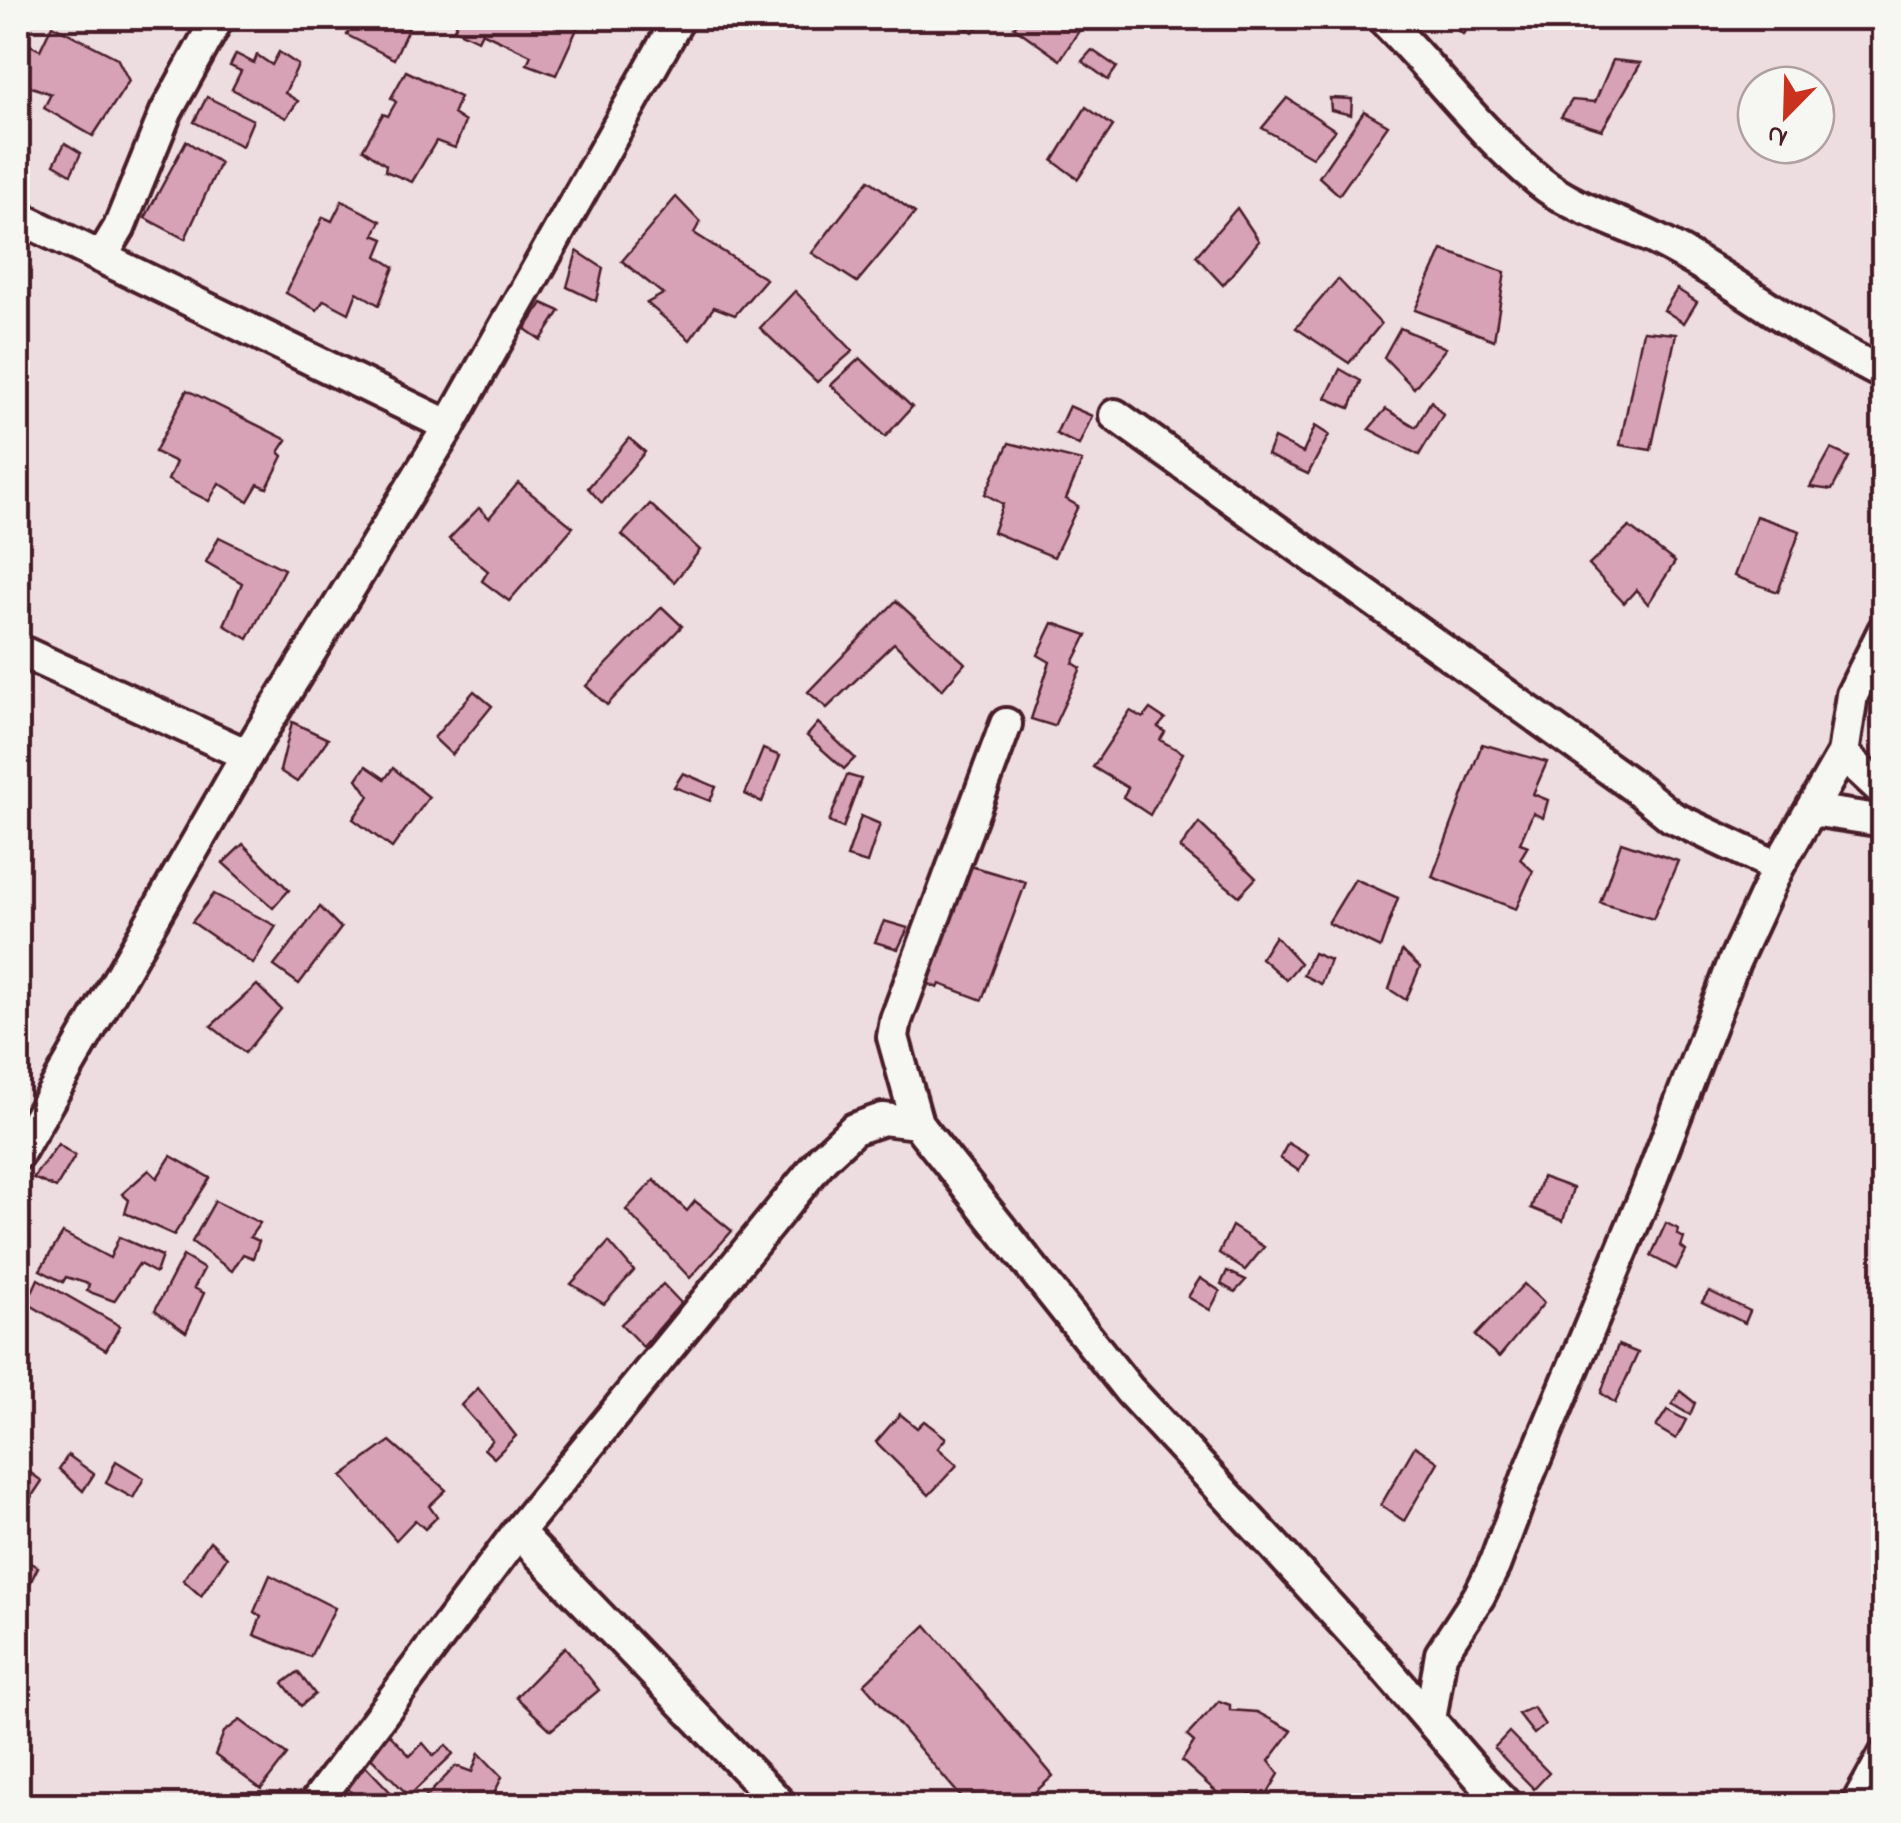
<svg xmlns="http://www.w3.org/2000/svg" width="1901" height="1823" viewBox="0 0 1901 1823" font-family="'Indie Flower',sans-serif">
<rect width="100%" height="100%" fill="#eddce0"/>
<filter id="ink" filterUnits="userSpaceOnUse"><feTurbulence type="fractalNoise" baseFrequency=".01" numOctaves="2"/><feDisplacementMap in="SourceGraphic" scale="20" xChannelSelector="R" yChannelSelector="G"/><feConvolveMatrix kernelMatrix="1 2 1 2 8 2 1 2 1" color-interpolation-filters="sRGB"/></filter>
<g filter="url(#ink)">
<!-- building -->
<g fill="#d7a1b6" stroke="#4a1f2b" stroke-width="2.5">
<path d="M355,18H413L394,59L347,35Z"/>
<path d="M459,18H577L581,20L556,75L527,64L531,55L482,32L478,40L454,29Z"/>
<path d="M950,18H986L973,32Z"/>
<path d="M1022,18H1077L1084,23L1060,60L1014,27Z"/>
<path d="M1439,18H1475L1463,34Z"/>
<path d="M52,25L117,58L129,81L93,136L44,108L51,94L18,82V71L28,44L40,50Z"/>
<path d="M1092,50L1117,67L1108,80L1082,61Z"/>
<path d="M279,52L298,65L285,93L298,101L286,118L232,89L241,71L230,66L236,54L254,63L257,55L272,65Z"/>
<path d="M1613,60L1641,63L1602,130L1561,117L1572,100L1595,102Z"/>
<path d="M406,71L460,97L453,114L465,122L455,148L436,141L412,182L385,171L386,165L363,149L383,114L388,116L396,102L391,98Z"/>
<path d="M207,97L253,120L242,146L194,122Z"/>
<path d="M1287,98L1335,130L1312,157L1262,128Z"/>
<path d="M1330,98L1352,99L1351,115L1331,110Z"/>
<path d="M1086,107L1113,126L1078,179L1053,161Z"/>
<path d="M1364,111L1388,125L1339,195L1319,177Z"/>
<path d="M186,141L220,163L185,239L145,218Z"/>
<path d="M65,143L81,153L71,174L54,164Z"/>
<path d="M869,180L915,213L857,282L812,253Z"/>
<path d="M676,197L700,222L694,233L766,279L735,315L714,307L690,340L647,303L663,294L622,261Z"/>
<path d="M342,201L381,221L374,235L384,239L377,256L394,267L379,305L357,292L349,313L324,300L317,310L286,293L323,217L332,221Z"/>
<path d="M1237,208L1259,241L1223,285L1196,256Z"/>
<path d="M1442,250L1505,272L1494,340L1415,310Z"/>
<path d="M577,251L603,268L596,301L567,287Z"/>
<path d="M1338,279L1381,324L1349,363L1296,328Z"/>
<path d="M1677,289L1697,302L1684,323L1664,310Z"/>
<path d="M795,291L853,351L817,382L760,328Z"/>
<path d="M542,303L560,311L541,340L525,329Z"/>
<path d="M1400,328L1446,348L1414,388L1384,357Z"/>
<path d="M1643,331L1676,334L1651,450L1620,445Z"/>
<path d="M860,358L912,407L885,437L831,385Z"/>
<path d="M1340,369L1361,381L1350,408L1326,398Z"/>
<path d="M187,390L287,440L279,452L283,456L267,488L258,484L248,501L219,483L209,501L168,480L176,462L155,452Z"/>
<path d="M1431,401L1443,415L1419,455L1369,429L1386,409L1416,427Z"/>
<path d="M1069,406L1092,416L1079,445L1056,434Z"/>
<path d="M1315,426L1329,435L1308,474L1267,455L1274,438L1303,453Z"/>
<path d="M629,438L645,452L602,503L588,488Z"/>
<path d="M1009,443L1082,461L1066,499L1078,506L1054,557L993,532L1003,504L985,494Z"/>
<path d="M1831,449L1849,457L1832,490L1810,487Z"/>
<path d="M518,483L573,527L509,601L482,581L488,571L449,539L479,508L489,518Z"/>
<path d="M650,504L700,550L674,582L622,535Z"/>
<path d="M1756,516L1800,531L1778,592L1734,576Z"/>
<path d="M1629,527L1675,562L1648,604L1636,590L1624,603L1589,565Z"/>
<path d="M219,537L284,569L248,639L224,625L242,583L206,562Z"/>
<path d="M896,601L965,663L942,690L894,643L827,708L808,692Z"/>
<path d="M662,607L682,626L607,705L586,686Z"/>
<path d="M1053,623L1087,635L1073,663L1081,668L1054,726L1031,719L1050,662L1038,655Z"/>
<path d="M474,691L492,706L452,755L434,738Z"/>
<path d="M1150,709L1165,719L1158,727L1165,732L1160,740L1183,753L1150,815L1123,797L1128,788L1093,767L1130,711L1143,718Z"/>
<path d="M292,722L328,739L297,782L280,771Z"/>
<path d="M818,723L855,758L844,769L807,736Z"/>
<path d="M1482,744L1547,762L1533,794L1548,800L1543,818L1533,813L1520,843L1528,846L1520,859L1533,871L1516,909L1432,877Z"/>
<path d="M763,749L780,756L762,802L745,794Z"/>
<path d="M366,766L385,779L393,768L429,797L392,848L353,819L369,796L357,779Z"/>
<path d="M683,773L716,787L710,801L674,787Z"/>
<path d="M847,775L861,779L843,828L829,822Z"/>
<path d="M861,816L880,824L867,863L847,857Z"/>
<path d="M1199,823L1256,878L1239,896L1180,848Z"/>
<path d="M1621,842L1678,861L1653,919L1600,903Z"/>
<path d="M243,844L289,890L273,908L223,863Z"/>
<path d="M967,865L1026,882L982,1000L940,984L938,988L918,979Z"/>
<path d="M1355,879L1398,898L1380,948L1328,923Z"/>
<path d="M214,894L276,926L253,964L192,922Z"/>
<path d="M320,907L341,928L299,984L274,966Z"/>
<path d="M884,921L908,928L898,949L875,942Z"/>
<path d="M1275,936L1300,963L1286,980L1261,958Z"/>
<path d="M1402,951L1420,967L1406,1000L1389,989Z"/>
<path d="M1313,953L1330,960L1321,984L1303,975Z"/>
<path d="M257,985L281,1009L245,1053L211,1026Z"/>
<path d="M1288,1143L1308,1155L1299,1171L1280,1158Z"/>
<path d="M58,1144L75,1156L56,1188L33,1178Z"/>
<path d="M171,1156L210,1178L174,1235L125,1213L129,1200L122,1194L149,1170L157,1178Z"/>
<path d="M1542,1177L1573,1188L1563,1221L1531,1208Z"/>
<path d="M654,1180L687,1211L695,1201L732,1231L690,1278L626,1210Z"/>
<path d="M215,1201L260,1223L250,1237L259,1241L253,1258L243,1254L232,1271L192,1242Z"/>
<path d="M1666,1223L1678,1229L1677,1234L1684,1238L1681,1247L1686,1251L1676,1269L1651,1256Z"/>
<path d="M1232,1226L1264,1247L1245,1270L1219,1253Z"/>
<path d="M63,1233L110,1258L119,1237L162,1256L156,1273L139,1264L114,1301L87,1291L89,1284L66,1277L63,1282L40,1270Z"/>
<path d="M609,1242L634,1271L604,1304L571,1284Z"/>
<path d="M183,1256L204,1269L194,1288L204,1293L186,1332L155,1310Z"/>
<path d="M1227,1271L1246,1280L1235,1292L1221,1284Z"/>
<path d="M1200,1278L1220,1291L1210,1310L1188,1297Z"/>
<path d="M38,1279L120,1326L106,1350L27,1303Z"/>
<path d="M663,1284L681,1303L643,1347L621,1324Z"/>
<path d="M1524,1284L1544,1303L1499,1357L1475,1336Z"/>
<path d="M1709,1291L1750,1311L1745,1323L1702,1302Z"/>
<path d="M1618,1345L1638,1353L1615,1403L1601,1393Z"/>
<path d="M478,1388L516,1436L494,1458L484,1449L492,1440L461,1405Z"/>
<path d="M1680,1391L1695,1403L1690,1415L1672,1404Z"/>
<path d="M1667,1410L1686,1420L1676,1439L1656,1427Z"/>
<path d="M900,1414L917,1428L924,1421L946,1438L938,1448L957,1465L929,1495L876,1442Z"/>
<path d="M390,1441L446,1490L429,1506L437,1517L425,1529L415,1520L396,1540L342,1476Z"/>
<path d="M1415,1446L1438,1462L1404,1521L1381,1505Z"/>
<path d="M68,1455L94,1474L83,1491L59,1469Z"/>
<path d="M116,1461L144,1478L133,1498L106,1483Z"/>
<path d="M18,1464L42,1481L26,1505L22,1502L18,1508Z"/>
<path d="M210,1541L227,1557L201,1596L183,1580Z"/>
<path d="M18,1557L38,1567L29,1585L18,1580Z"/>
<path d="M270,1575L335,1608L310,1657L254,1635L261,1617L254,1612Z"/>
<path d="M926,1625L1053,1776L1020,1806H969L864,1684Z"/>
<path d="M565,1647L599,1690L551,1730L516,1697Z"/>
<path d="M298,1672L315,1694L301,1706L283,1683Z"/>
<path d="M1219,1701L1230,1705V1710L1257,1712L1292,1731L1269,1761L1279,1774L1263,1801L1250,1794L1240,1806H1232L1182,1761L1194,1742L1187,1736Z"/>
<path d="M1533,1707L1545,1725L1534,1734L1518,1714Z"/>
<path d="M240,1720L287,1755L261,1789L215,1755L224,1732Z"/>
<path d="M1509,1732L1549,1773L1534,1789L1494,1748Z"/>
<path d="M388,1733L410,1756L423,1743L434,1756L446,1745L453,1754L409,1796L367,1753Z"/>
<path d="M479,1753L502,1777L492,1798L506,1806L418,1805L456,1766L472,1772Z"/>
<path d="M363,1763L395,1797L386,1806H364L342,1782Z"/>
</g>
<g fill="none" stroke-linecap="round" stroke-linejoin="round">
<!-- minor casing -->
<g stroke="#4a1f2b" stroke-width="38">
<g id="minor">
<path d="M1382,18C1435,71 1481,134 1539,181C1573,209 1617,220 1655,239C1707,265 1755,299 1804,330C1830,346 1857,360 1884,374"/>
<path d="M18,217L449,426"/>
<path d="M102,256L119,228L166,112L218,18"/>
<path d="M1115,415L1640,791L1672,817L1778,867L1843,754L1852,695L1884,630"/>
<path d="M18,650L247,755"/>
<path d="M1006,724L896,1020L893,1037L917,1123L1129,1390L1274,1546L1384,1667L1482,1780L1507,1806"/>
<path d="M1843,754L1884,792"/>
<path d="M1811,810L1884,821"/>
<path d="M18,1154L247,755L449,426L679,18"/>
<path d="M518,1532L823,1158L854,1129L883,1119L917,1123"/>
<path d="M1430,1720L1441,1654L1479,1596L1494,1566L1528,1476L1646,1193L1734,962L1778,867"/>
<path d="M313,1806L518,1532L782,1806"/>
<path d="M1856,1806L1884,1756"/>
</g>
</g>
<!-- minor -->
<use href="#minor" stroke="#f6f6f2" stroke-width="30"/>
</g>
</g>
<!-- margin -->
<rect width="1901" height="1823" fill="none" stroke="#f6f6f2" stroke-width="60"/>
<rect x="30" y="30" width="1841" height="1763" fill="none" stroke="#4a1f2b" stroke-width="4" filter="url(#ink)"/>
<!-- north arrow -->
<g transform="translate(1786 115) rotate(203)"><circle r="48" fill="#f6f6f2" stroke="#b1a0a2" stroke-width="2.5"/>
<path d="M0-8L18 38L0 25L-18 38Z" fill="#c8321e"/>
<text y="-15" font-size="28" font-weight="bold" text-anchor="middle" fill="#4a1f2b">N</text>
</g>
</svg>
